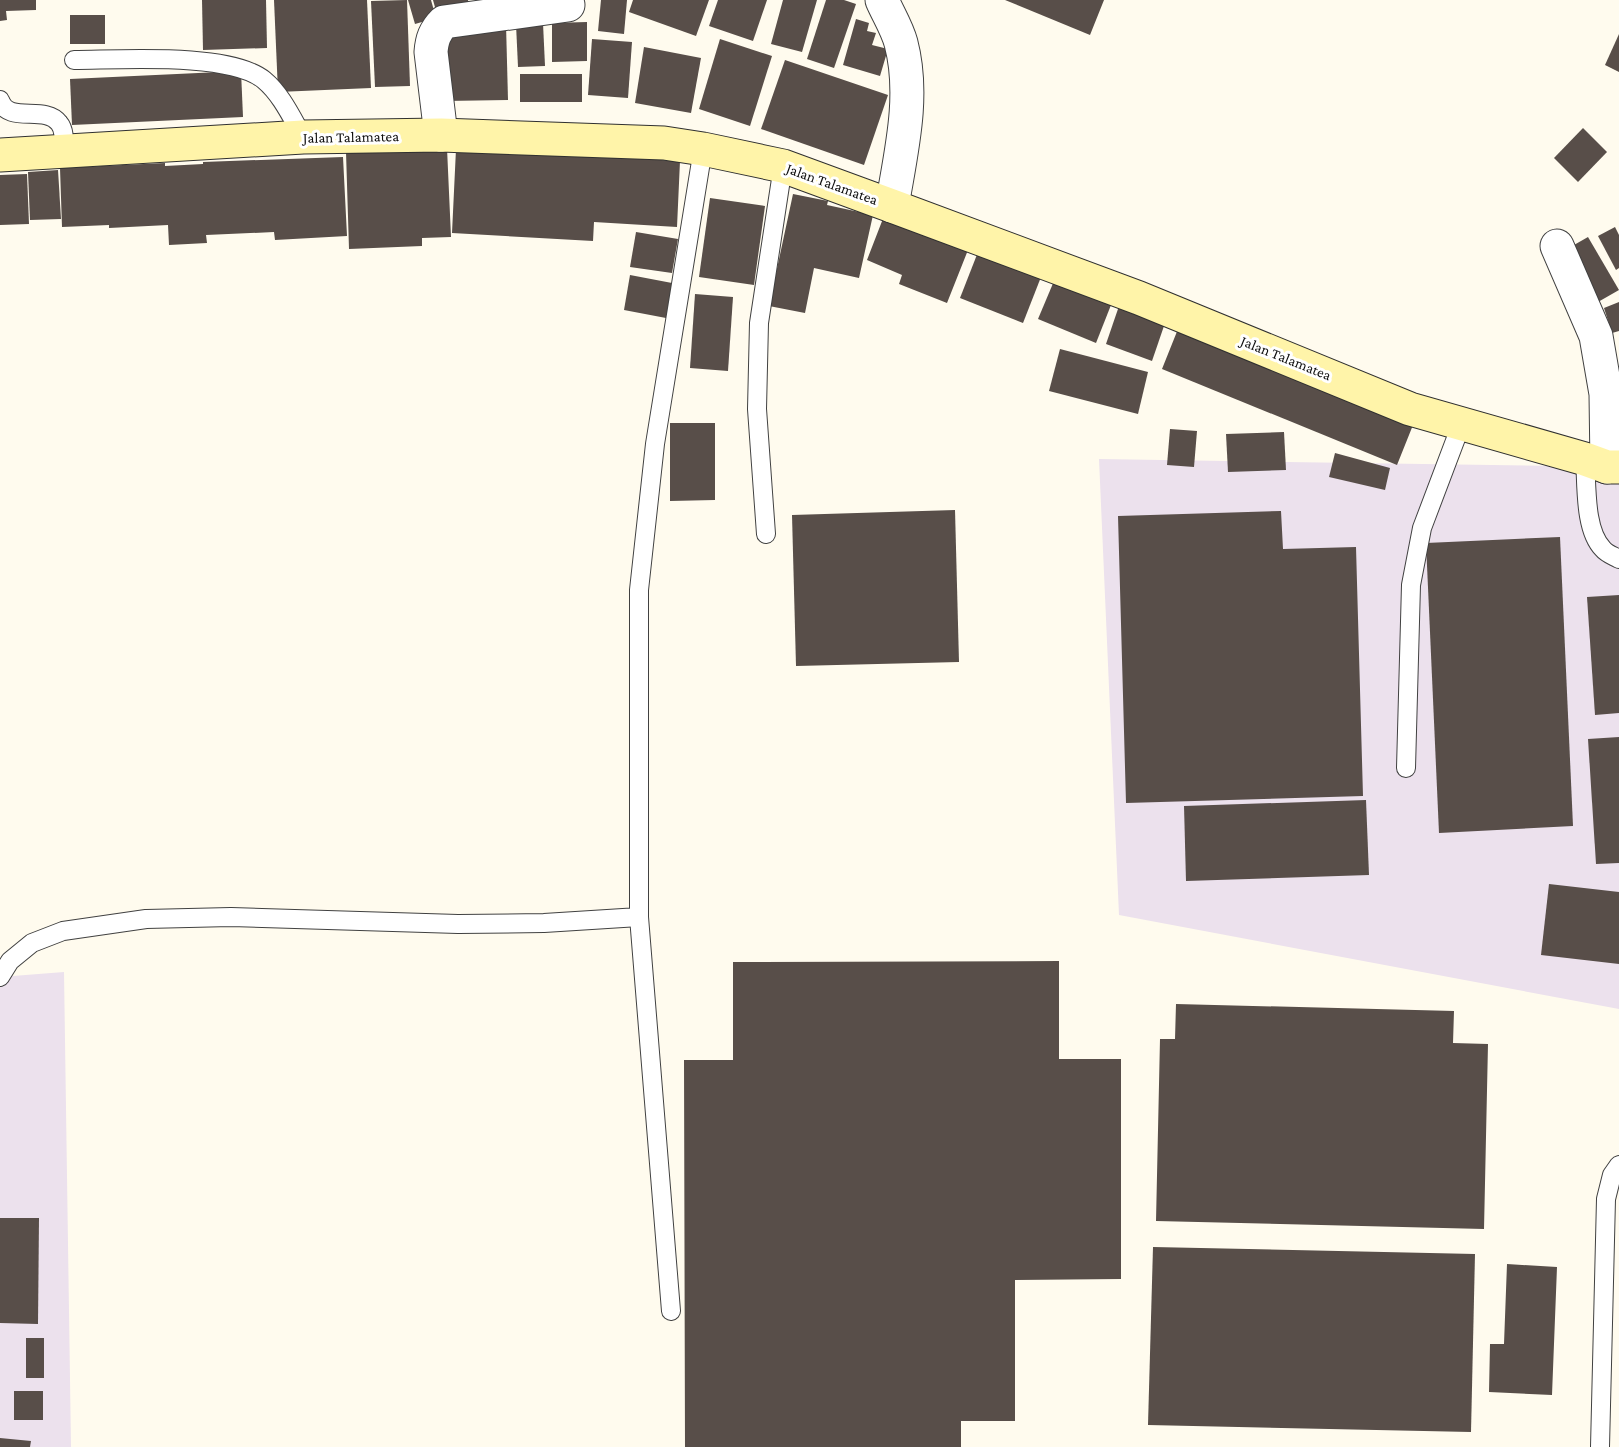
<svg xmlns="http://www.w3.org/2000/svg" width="1619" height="1447" viewBox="0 0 1619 1447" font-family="'Crimson Pro',serif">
<rect width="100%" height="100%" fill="#fffbee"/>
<!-- industrial -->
<g fill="#ece1ed">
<path d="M1099,459L1619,467V1009L1119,915Z"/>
<path d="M64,972L71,1447H0V977Z"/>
</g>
<!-- building -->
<g fill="#584e49">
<path d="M0,0H36V10L6,11L7,20L0,21Z"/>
<path d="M202,0H266L267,48L203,50Z"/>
<path d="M274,0H367L371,88L278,92Z"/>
<path d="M407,0L410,86L375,87L371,1Z"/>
<path d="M408,0H431L436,18L415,24Z"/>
<path d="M433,0H468L470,10L438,18Z"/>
<path d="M601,0H627L624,34L598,31Z"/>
<path d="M633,0H709L696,36L629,12Z"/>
<path d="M718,0H767L753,41L709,26Z"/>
<path d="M783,0H817L802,52L771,44Z"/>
<path d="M826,0H844L856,4L834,68L807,59Z"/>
<path d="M1005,0H1104L1090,35Z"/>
<rect x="70" y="15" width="35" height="29"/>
<path d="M856,19L869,23L867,31L876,33L872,45L888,49L880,76L843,65Z"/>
<path d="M587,22V61L552,62V23Z"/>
<path d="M543,23L545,66L518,67L516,24Z"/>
<path d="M506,24L508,100L445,101L443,25Z"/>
<path d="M1619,34V72L1605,65Z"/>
<path d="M592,39L632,42L628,98L588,95Z"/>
<path d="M720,39L772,56L750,126L699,109Z"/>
<path d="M644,47L701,58L691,113L635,103Z"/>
<path d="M785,60L888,95L864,165L761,129Z"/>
<path d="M241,71L243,117L72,125L70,79Z"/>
<rect x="520" y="74" width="62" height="28"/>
<path d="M1583,128L1607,152L1578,182L1554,158Z"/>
<path d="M447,148L451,237L422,238V246L349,249L346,152Z"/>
<path d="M456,149L680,161L677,227L594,222L593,241L452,233Z"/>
<path d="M343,157L347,236L275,240L274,232L206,235L207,243L169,245L168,225L109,228V225L62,227L60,168L165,163V166L203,164V162Z"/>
<path d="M58,170L61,219L30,220L28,172Z"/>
<path d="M27,174L29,224L0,225V175Z"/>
<path d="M793,194L828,201L827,205L873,215L859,278L814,268L805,313L769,306Z"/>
<path d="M710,198L765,206L754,285L699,277Z"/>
<path d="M884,216L968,250L947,303L899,284L902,275L867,260Z"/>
<path d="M1615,227L1619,235V268L1616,270L1598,236Z"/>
<path d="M636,232L678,239L672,273L630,267Z"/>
<path d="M1588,237L1619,290L1598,302L1567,249Z"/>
<path d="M978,252L1041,277L1023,323L960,298Z"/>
<path d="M630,275L672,283L666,318L624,310Z"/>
<path d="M1054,281L1111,305L1096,343L1038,319Z"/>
<path d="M695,294L733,297L728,371L690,368Z"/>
<path d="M1619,302V331L1612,333L1604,308Z"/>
<path d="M1119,306L1165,323L1152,361L1106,344Z"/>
<path d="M1178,329L1413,425L1397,465L1162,369Z"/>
<path d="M1060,349L1148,372L1138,414L1049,391Z"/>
<path d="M670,423H715V500L670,501Z"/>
<path d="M1170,429L1197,431L1194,467L1167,465Z"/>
<path d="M1284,432L1286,470L1228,472L1226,434Z"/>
<path d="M1335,453L1390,468L1385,490L1329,477Z"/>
<path d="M955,510L959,662L796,666L792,515Z"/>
<path d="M1281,511L1283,549L1356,547L1363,796L1126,803L1118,516Z"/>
<path d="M1560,537L1573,826L1439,833L1426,543Z"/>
<path d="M1619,595V713L1595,715L1587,597Z"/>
<path d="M1619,737V863L1596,864L1588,739Z"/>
<path d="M1366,800L1369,875L1186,881L1184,806Z"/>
<path d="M1549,884L1619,892V964L1541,955Z"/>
<path d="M1059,961V1059H1121V1279L1015,1280V1421H961V1447H685L684,1060H733V962Z"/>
<path d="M1176,1004L1454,1011L1453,1043L1488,1044L1484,1229L1156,1221L1160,1039H1175Z"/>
<path d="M0,1218H39L38,1324L0,1323Z"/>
<path d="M1153,1247L1475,1254L1471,1432L1148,1425Z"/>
<path d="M1507,1264L1557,1267L1552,1395L1489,1392L1490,1344H1504Z"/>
<rect x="26" y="1338" width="18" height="40"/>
<rect x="14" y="1391" width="29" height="29"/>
<path d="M0,1438L31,1441L30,1447H0Z"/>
</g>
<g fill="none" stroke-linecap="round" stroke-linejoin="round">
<!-- lane casing -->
<g stroke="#414141" stroke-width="20">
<g id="lane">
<path d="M74,60C119,60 230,52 264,80C281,94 292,118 303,137"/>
<path d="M0,100C8,125 45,104 59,123C65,130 64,142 64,151"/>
<path d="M1585,459C1587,484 1584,530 1603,549C1607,554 1614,556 1619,559"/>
<path d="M766,534L757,409L759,323L783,166"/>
<path d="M1406,768L1411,585L1422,528L1461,425"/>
<path d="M639,917L671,1311"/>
<path d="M0,977L10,961L32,943L63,931L146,919L231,917L458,924L544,923L639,917V590L655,444L703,149"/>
<path d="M1600,1447L1606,1199L1612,1175L1619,1165"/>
</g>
</g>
<!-- street casing -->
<g stroke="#414141" stroke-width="35">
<g id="street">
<path d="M882,0C888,14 897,28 901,43C915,96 901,152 892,206"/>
<path d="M441,135L431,52C432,39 435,31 444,22L568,5"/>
<path d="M1557,246L1596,336L1606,394L1607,467"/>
</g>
</g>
<!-- secondary casing -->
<g stroke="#303030" stroke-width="35">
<path id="secondary" d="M0,155L303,137L441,135L664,143L703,149L783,166L892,206L1139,298L1410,409L1585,459L1607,467H1619"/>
</g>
<!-- lane -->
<use href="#lane" stroke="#fff" stroke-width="18"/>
<!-- street -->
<use href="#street" stroke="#fff" stroke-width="33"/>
<!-- secondary -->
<use href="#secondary" stroke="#fff4a9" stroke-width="33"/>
</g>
<g text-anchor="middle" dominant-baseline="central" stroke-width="6" stroke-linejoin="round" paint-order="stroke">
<!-- street labels -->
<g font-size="15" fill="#0e0e0e" stroke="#fff">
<text transform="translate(351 137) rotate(-1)">Jalan Talamatea</text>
<text transform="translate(832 184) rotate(20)">Jalan Talamatea</text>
<text transform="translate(1286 358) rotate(22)">Jalan Talamatea</text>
</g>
</g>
</svg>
